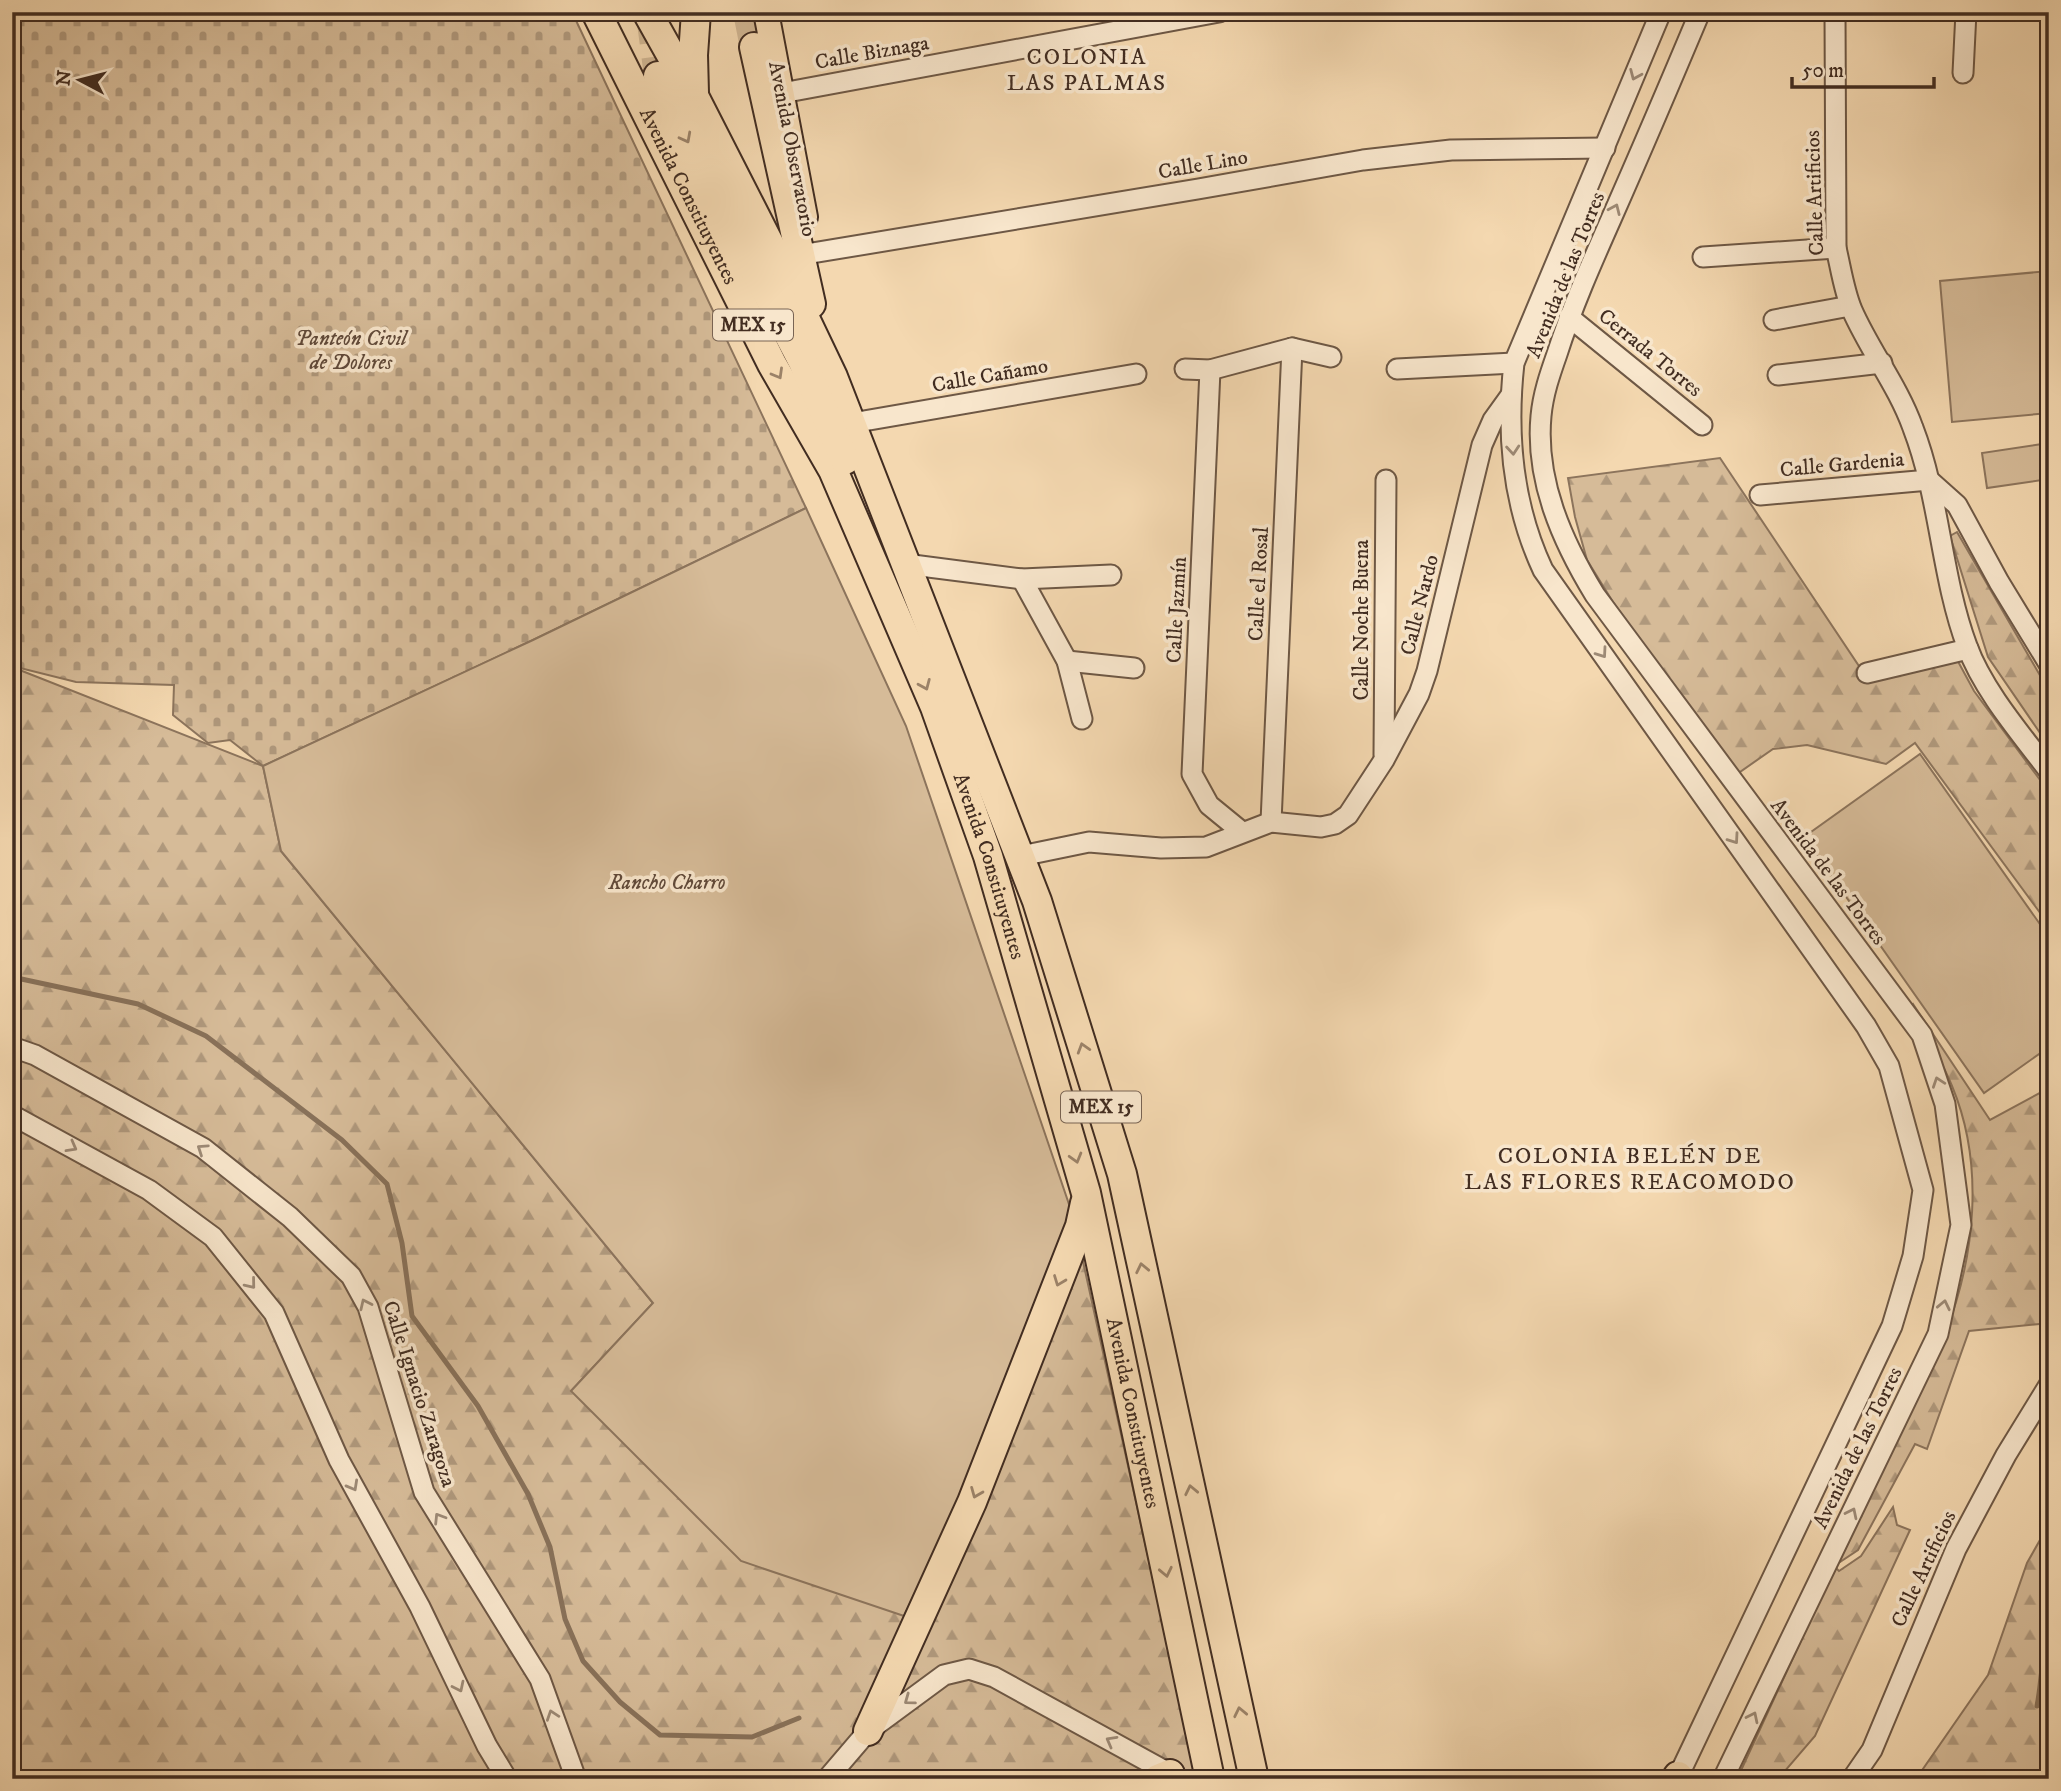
<svg xmlns="http://www.w3.org/2000/svg" width="2061" height="1791" viewBox="0 0 2061 1791" font-family="'IM FELL DW Pica',serif">
<defs>
<pattern id="forest-firs" width="22" height="20" patternUnits="userSpaceOnUse" patternTransform="scale(1.75)"><rect width="22" height="20" fill="#d6bb98"/><path d="M5 1l3.5 6h-7zM16 11l3.5 6h-7z" fill="#af987c"/></pattern>
<pattern id="cemetery-stones" width="16" height="16" patternUnits="userSpaceOnUse" patternTransform="scale(1.75)"><rect width="16" height="16" fill="#d6bb98"/><path d="M2 7V4a2 2 0 0 1 4 0v3zM10 15v-3a2 2 0 0 1 4 0v3z" fill="#af987c"/></pattern>
</defs>
<rect width="100%" height="100%" fill="#f4d8b0"/>
<filter id="stains"><feTurbulence type="fractalNoise" baseFrequency=".00286" numOctaves="4"/><feColorMatrix values="0 0 0 0 .2 0 0 0 0 .09 0 0 0 0 .02 0 0 0 .5 -.17"/></filter>
<radialGradient id="worn" r=".72"><stop offset=".6" stop-color="#630" stop-opacity="0"/><stop offset="1" stop-color="#630" stop-opacity=".3"/></radialGradient>
<!-- forest -->
<g fill="url(#forest-firs)" stroke="#8c745c" stroke-width="2">
<path d="M1720,458L1865,675L1954,654L1974,691L2049,792V925L1915,743L1886,764L1807,745L1773,749L1737,774L1613,602L1587,560L1575,517L1568,478Z"/>
<path d="M1957,532L2049,691V746L1988,657L1950,536Z"/>
<path d="M12,667L263,766L281,851L653,1303L571,1391L1073,1216L1197,1779H12Z"/>
<path d="M1913,1004L1990,1120L2049,1088V1323L1969,1331L1927,1449L1915,1444L1858,1550L1840,1562L1838,1560C1860,1514 1882,1467 1904,1421C1917,1392 1933,1364 1945,1334C1975,1257 1985,1165 1952,1086C1941,1058 1923,1033 1907,1008Z"/>
<path d="M1893,1507L1897,1525L1910,1530L1815,1736L1778,1779H1737L1835,1567L1839,1571L1861,1556Z"/>
<path d="M2049,1524V1779H1916L1988,1675L2027,1563Z"/>
</g>
<!-- cemetery -->
<path fill="url(#cemetery-stones)" stroke="#8c745c" stroke-width="2" d="M12,12H572L806,508L533,640L263,766L230,740L208,743L173,715L174,685L76,682L12,666Z"/>
<!-- park -->
<g fill="#d6bb98" stroke="#8c745c" stroke-width="2">
<path d="M2049,271V413L1952,422L1940,281Z"/>
<path d="M2049,443V479L1987,488L1982,453Z"/>
<path d="M806,508L906,726L1073,1216L948,1524L904,1616L741,1561L571,1391L653,1303L281,851L263,766L533,640Z"/>
<path d="M1920,754L2049,937V1047L1984,1093L1804,837Z"/>
</g>
<g fill="none" stroke-linecap="round" stroke-linejoin="round">
<!-- stream -->
<g stroke="#887159" stroke-width="5">
<path d="M12,977L138,1004L206,1036L342,1140L387,1184L402,1243L412,1316L478,1406L528,1494L550,1547L565,1619L583,1661L620,1702L660,1735L752,1737L799,1718"/>
<path d="M2037,1706C2042,1681 2041,1657 2049,1633"/>
</g>
<!-- highway-tunnel -->
<g stroke="#d0b693" stroke-width="28" stroke-dasharray="28 14" stroke-linecap="butt">
<path d="M747,12L754,47"/>
<path d="M650,15L658,76"/>
</g>
<!-- minor casing -->
<g stroke="#6e5845" stroke-width="23">
<g id="minor">
<path d="M1661,12L1514,363C1506,435 1512,504 1543,570L1866,1026L1889,1066L1923,1190L1913,1256L1892,1326L1677,1779"/>
<path d="M1700,12C1671,81 1642,149 1612,217C1592,262 1572,307 1557,354C1550,374 1543,394 1541,416C1535,480 1562,541 1595,595L1922,1035L1945,1104L1961,1225L1938,1334L1723,1779"/>
<path d="M1835,12L1836,248C1841,269 1844,291 1852,310C1870,351 1898,386 1913,428C1940,498 1941,576 1967,646C1983,690 2021,734 2049,771"/>
<path d="M1963,73L1966,12"/>
<path d="M782,93L1219,12"/>
<path d="M812,253L1198,189L1363,160L1451,150L1605,148"/>
<path d="M1703,257L1836,248"/>
<path d="M1569,317L1702,425"/>
<path d="M1774,320L1850,306"/>
<path d="M1185,369L1210,370L1292,348L1331,357"/>
<path d="M1397,369L1514,363"/>
<path d="M1210,370L1192,774L1209,805L1242,832"/>
<path d="M1778,375L1882,363"/>
<path d="M852,423L1136,374"/>
<path d="M1760,495L1929,480L1957,505L1999,582L2049,664"/>
<path d="M905,564L1022,579L1111,575"/>
<path d="M1022,579L1067,661L1082,719"/>
<path d="M1067,661L1134,668"/>
<path d="M1867,673L1968,649"/>
<path d="M1384,755L1386,480"/>
<path d="M1271,822L1292,348"/>
<path d="M1021,856L1089,842L1161,848L1206,847L1271,822L1321,827L1335,824L1348,815L1384,760L1419,694L1427,671L1482,445L1493,420L1511,395"/>
<path d="M12,1047L35,1055L203,1148L290,1217L351,1276L368,1307L424,1492L540,1679L576,1779"/>
<path d="M12,1115L149,1190L213,1237L274,1313L339,1460L420,1607L487,1746L507,1779"/>
<path d="M827,1779L868,1731L944,1675L969,1669L994,1677L1178,1778"/>
<path d="M1852,1779L1872,1750L1956,1549L2006,1455L2049,1385"/>
</g>
</g>
<!-- major casing -->
<g stroke="#422d21" stroke-width="28">
<path id="major" d="M766,12L805,217"/>
</g>
<!-- highway casing -->
<g stroke="#422d21" stroke-width="32">
<g id="highway">
<path id="s1" d="M596,12L772,364L833,470L935,707L988,856L1086,1193L1210,1779"/>
<path d="M647,12L694,96L770,245L833,377L1037,901L1122,1174L1254,1779"/>
<path d="M754,47L811,304"/>
<path d="M658,76L667,102L803,362L845,460"/>
<path d="M694,93L693,55L696,12"/>
<path d="M868,1731L972,1502L1080,1226L1085,1203"/>
<path d="M1158,1779L1170,1774"/>
<path d="M1676,1779L1678,1776"/>
</g>
</g>
<!-- minor -->
<use href="#minor" stroke="#f8e6cc" stroke-width="19"/>
<!-- major -->
<use href="#major" stroke="#f4d8b0" stroke-width="24"/>
<!-- highway -->
<use href="#highway" stroke="#f4d8b0" stroke-width="28"/>
</g>
<!-- one-way arrows -->
<defs><path id="oneway-chevron" d="M-2-3.5L2.5 0L-2 3.5" fill="none" stroke-width="1.6" stroke-linecap="round" stroke-linejoin="round" transform="scale(1.75)"/></defs>
<g stroke="#9d8a76">
<use href="#oneway-chevron" transform="translate(1635 75) rotate(113)"/>
<use href="#oneway-chevron" transform="translate(1615 209) rotate(-66)"/>
<use href="#oneway-chevron" transform="translate(1513 450) rotate(85)"/>
<use href="#oneway-chevron" transform="translate(1602 653) rotate(55)"/>
<use href="#oneway-chevron" transform="translate(1734 839) rotate(55)"/>
<use href="#oneway-chevron" transform="translate(1938 1082) rotate(-109)"/>
<use href="#oneway-chevron" transform="translate(72 1147) rotate(29)"/>
<use href="#oneway-chevron" transform="translate(202 1149) rotate(-146)"/>
<use href="#oneway-chevron" transform="translate(251 1284) rotate(51)"/>
<use href="#oneway-chevron" transform="translate(365 1304) rotate(-115)"/>
<use href="#oneway-chevron" transform="translate(1944 1305) rotate(-78)"/>
<use href="#oneway-chevron" transform="translate(353 1486) rotate(61)"/>
<use href="#oneway-chevron" transform="translate(1852 1513) rotate(-64)"/>
<use href="#oneway-chevron" transform="translate(439 1518) rotate(-122)"/>
<use href="#oneway-chevron" transform="translate(459 1687) rotate(64)"/>
<use href="#oneway-chevron" transform="translate(909 1700) rotate(144)"/>
<use href="#oneway-chevron" transform="translate(552 1715) rotate(-109)"/>
<use href="#oneway-chevron" transform="translate(1753 1717) rotate(-64)"/>
<use href="#oneway-chevron" transform="translate(1111 1741) rotate(-151)"/>
</g>
<g stroke="#9b8268">
<use href="#oneway-chevron" transform="translate(686 138) rotate(62)"/>
<use href="#oneway-chevron" transform="translate(778 374) rotate(60)"/>
<use href="#oneway-chevron" transform="translate(925 685) rotate(67)"/>
<use href="#oneway-chevron" transform="translate(1083 1048) rotate(-107)"/>
<use href="#oneway-chevron" transform="translate(1076 1158) rotate(74)"/>
<use href="#oneway-chevron" transform="translate(1142 1268) rotate(-102)"/>
<use href="#oneway-chevron" transform="translate(1059 1281) rotate(111)"/>
<use href="#oneway-chevron" transform="translate(1191 1490) rotate(-102)"/>
<use href="#oneway-chevron" transform="translate(976 1493) rotate(112)"/>
<use href="#oneway-chevron" transform="translate(1166 1572) rotate(78)"/>
<use href="#oneway-chevron" transform="translate(1240 1712) rotate(-102)"/>
</g>
<g text-anchor="middle" dominant-baseline="central" stroke-width="7" stroke-linejoin="round" paint-order="stroke">
<!-- shield labels -->
<g fill="#f8e6cc" stroke="#796454" stroke-width="2">
<rect x="713" y="309.5" width="80" height="31" rx="5"/>
<rect x="1061" y="1091.5" width="80" height="31" rx="5"/>
</g>
<g font-size="19" font-weight="bold" fill="#422d21">
<text x="753" y="325">MEX 15</text>
<text x="1101" y="1107">MEX 15</text>
</g>
<!-- street labels -->
<g font-size="21" fill="#422d21" stroke="#f8e6cc">
<text transform="translate(872 53) rotate(-10)">Calle Biznaga</text>
<text transform="translate(792 149) rotate(79)">Avenida Observatorio</text>
<text transform="translate(1203 165) rotate(-10)">Calle Lino</text>
<text transform="translate(1815 193) rotate(-92)">Calle Artificios</text>
<text stroke="none"><textPath href="#s1" startOffset="206">Avenida Constituyentes</textPath></text>
<text transform="translate(1566 275) rotate(-68)">Avenida de las Torres</text>
<text transform="translate(1650 353) rotate(39)">Cerrada Torres</text>
<text transform="translate(990 376) rotate(-10)">Calle Cañamo</text>
<text transform="translate(1842 465) rotate(-5)">Calle Gardenia</text>
<text transform="translate(1259 584) rotate(-87)">Calle el Rosal</text>
<text transform="translate(1420 605) rotate(-76)">Calle Nardo</text>
<text transform="translate(1177 610) rotate(-87)">Calle Jazmín</text>
<text transform="translate(1362 620) rotate(-90)">Calle Noche Buena</text>
<text stroke="none"><textPath href="#s1" startOffset="942">Avenida Constituyentes</textPath></text>
<text transform="translate(1828 872) rotate(53)">Avenida de las Torres</text>
<text transform="translate(419 1394) rotate(72)">Calle Ignacio Zaragoza</text>
<text stroke="none"><textPath href="#s1" startOffset="1508">Avenida Constituyentes</textPath></text>
<text transform="translate(1858 1448) rotate(-64)">Avenida de las Torres</text>
<text transform="translate(1924 1569) rotate(-65)">Calle Artificios</text>
</g>
<!-- park labels -->
<g font-size="21" font-style="italic" fill="#604939" stroke="#f8e6cc">
<text x="351" y="339">Panteón Civil<tspan x="351" dy="24">de Dolores</tspan></text>
<text x="667" y="883">Rancho Charro</text>
</g>
<!-- neighbourhood labels -->
<g font-size="23" letter-spacing="2" fill="#422d21" stroke="#f8e6cc">
<text x="1087" y="57">COLONIA<tspan x="1087" dy="26">LAS PALMAS</tspan></text>
<text x="1630" y="1156">COLONIA BELÉN DE<tspan x="1630" dy="26">LAS FLORES REACOMODO</tspan></text>
</g>
</g>
<!-- margin -->
<rect width="2061" height="1791" fill="none" stroke="#f4d8b0" stroke-width="42"/>
<rect x="14" y="14" width="2033" height="1763" fill="none" stroke="#422d21" stroke-width="3.5"/>
<rect x="21" y="21" width="2019" height="1749" fill="none" stroke="#422d21" stroke-width="2"/>
<!-- north arrow -->
<g transform="translate(80 80) rotate(277)" stroke="#f8e6cc" stroke-width="5" paint-order="stroke">
<path d="M0-5L12 26L0 18L-12 26Z" fill="#422d21"/>
<text y="-10" font-size="19" font-weight="bold" text-anchor="middle" fill="#422d21">N</text>
</g>
<!-- scale -->
<path d="M1792 77v10h142v-10" fill="none" stroke="#422d21" stroke-width="3.5"/>
<text x="1802" y="77" font-size="21" fill="#422d21" stroke="#f8e6cc" stroke-width="5" paint-order="stroke">50 m</text>
<rect width="100%" height="100%" filter="url(#stains)"/>
<rect width="100%" height="100%" fill="url(#worn)"/>
</svg>
